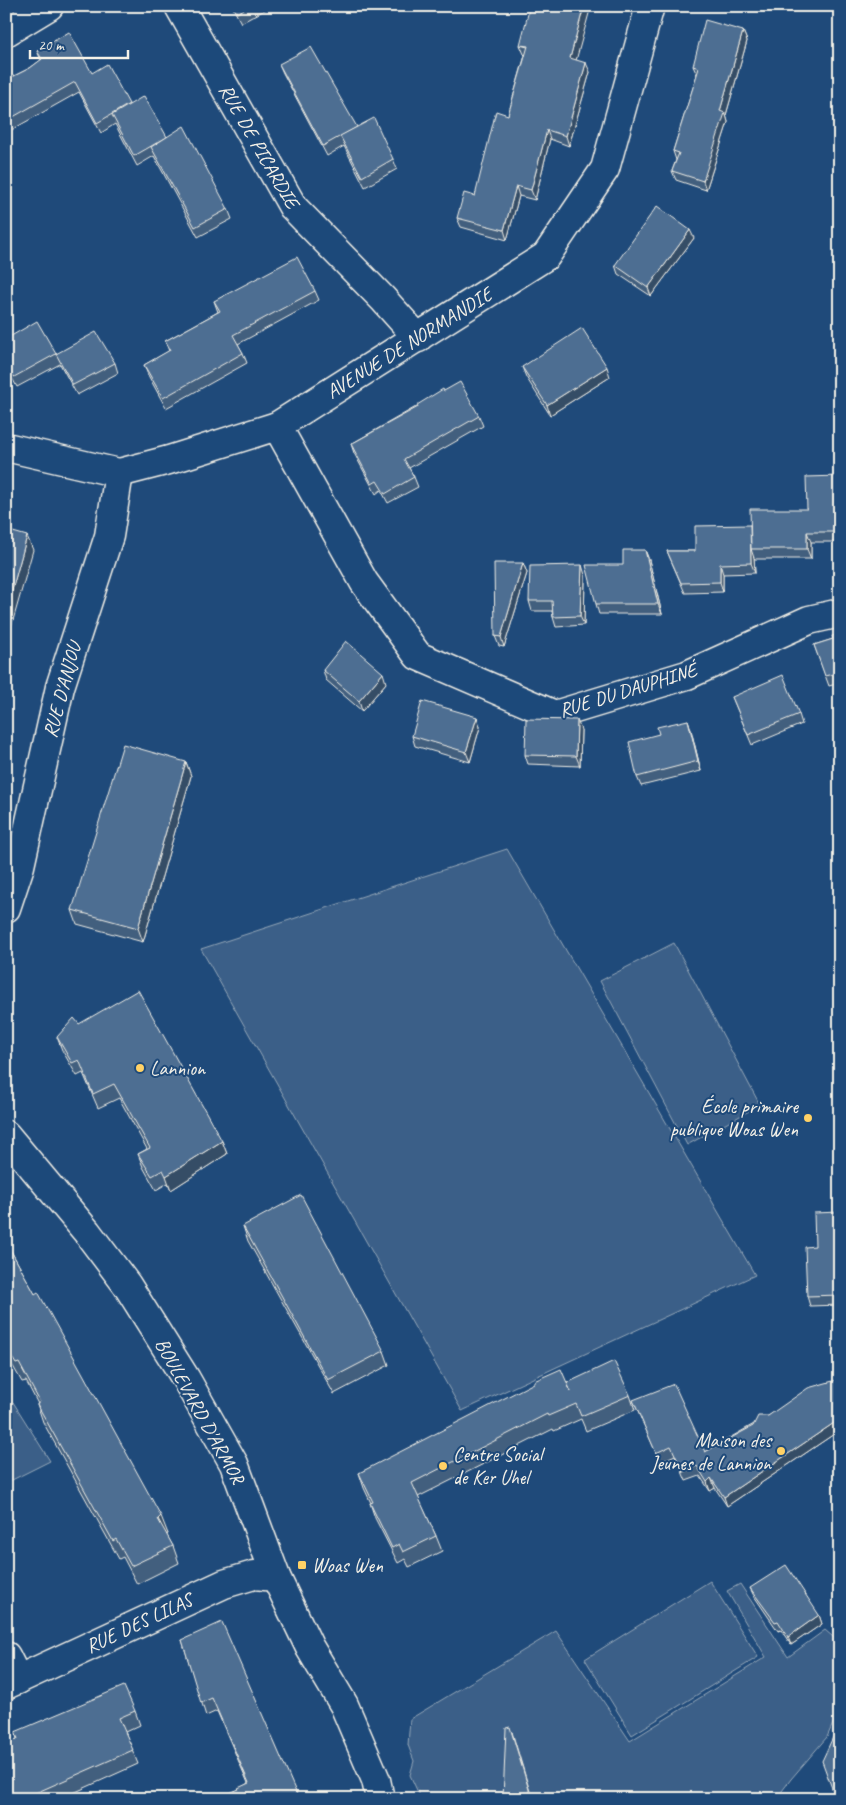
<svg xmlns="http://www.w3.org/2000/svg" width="846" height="1805" viewBox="0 0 846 1805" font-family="Caveat,sans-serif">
<rect width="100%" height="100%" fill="#1f4a7a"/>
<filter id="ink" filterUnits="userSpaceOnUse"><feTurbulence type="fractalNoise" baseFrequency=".02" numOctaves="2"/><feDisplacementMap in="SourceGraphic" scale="10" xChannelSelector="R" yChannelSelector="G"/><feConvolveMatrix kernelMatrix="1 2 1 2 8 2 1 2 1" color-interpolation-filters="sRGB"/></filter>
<g filter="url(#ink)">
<!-- green -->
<g fill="#3a5f88" stroke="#97a8b8">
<path d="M507,849L755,1275L462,1411L201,949Z"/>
<path d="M674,943L760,1105L687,1145L600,981Z"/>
<path d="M13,1402L50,1461L6,1483V1406Z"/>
<path d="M710,1581L758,1657L632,1735L585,1659Z"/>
<path d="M740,1584L788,1657L825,1630L840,1643V1708L827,1737L791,1779L776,1799H421L410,1775L414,1761L408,1745L410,1719L556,1631L630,1741L766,1657L727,1591Z"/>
</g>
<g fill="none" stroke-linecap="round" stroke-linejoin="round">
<!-- minor casing -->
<g stroke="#f4f1e8" stroke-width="31">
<g id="minor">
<path d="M179,6L293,207L383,299L418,338"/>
<path d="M6,32L49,6"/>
<path d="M277,426L364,582L418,656L555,715L687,675L809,620L840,613"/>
<path d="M6,447L119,473L169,460L277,426L546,256L605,169L650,6"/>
<path d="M6,908L20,866L60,687L109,536L119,473"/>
<path d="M6,1656L18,1680"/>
<path d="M6,1685L224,1584L254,1575L276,1577"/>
</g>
</g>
<!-- major casing -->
<g stroke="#f4f1e8" stroke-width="31">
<path id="major" d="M6,1135L87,1232L127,1285L186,1379L234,1464L276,1577L310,1648L344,1705L376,1780L380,1799"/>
</g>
<!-- minor -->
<use href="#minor" stroke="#1f4a7a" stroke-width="28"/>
<!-- major -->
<use href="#major" stroke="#1f4a7a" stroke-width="28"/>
</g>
<!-- wall -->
<g fill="#425f7e" stroke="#f4f1e8">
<path d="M232,6H272L241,23Z"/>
<path d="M756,6H782L780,13Z"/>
<path d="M743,31L747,41L726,115L728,122L706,190L676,180L672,171L676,160L673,151L697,75L693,66Z"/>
<path d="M520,45L576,60L590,72L569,146L550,139L535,200L519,196L507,240L461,227L457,218L475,196L508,115L525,55L524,54Z"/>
<path d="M37,51L92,73L167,137L228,209L232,219L198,237L154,156L137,166L115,124L101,133L79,92L6,133V80L30,68L41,60Z"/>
<path d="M279,64L357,127L393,159L397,169L365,187L344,146L327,156L283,73Z"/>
<path d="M694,238L651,296L618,274L615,265Z"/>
<path d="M315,291L319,300L238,344L243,353L247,363L166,408L148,375L144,365L169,351L165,341L218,312L214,301Z"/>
<path d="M6,339L56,354L115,363L118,373L77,395L60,364L17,387L6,367Z"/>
<path d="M522,367L610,377L550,415L526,377Z"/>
<path d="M444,391L479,416L483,426L409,468L414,477L418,487L388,503L381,490L376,494L354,453L351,444Z"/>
<path d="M840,476V542H811V559H755L754,558L755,573L723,574V592L685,593L667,551H695L750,525L807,509Z"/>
<path d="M645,550L649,560L662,614H599L596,604L623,565Z"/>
<path d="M523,563L527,573L504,647L499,646L495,636Z"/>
<path d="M585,575L584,625L556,627L553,617L552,611H532L529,601Z"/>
<path d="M840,634V683L829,686L814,645L833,639Z"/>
<path d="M323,670L386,683L362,711L326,680Z"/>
<path d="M732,697L799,714L802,724L752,745Z"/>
<path d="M477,717L480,727L470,762L415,746L412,736Z"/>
<path d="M688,720L691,730L701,771L641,786L637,777L659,734Z"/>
<path d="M581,730L580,766L528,764L525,755Z"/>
<path d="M186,762L191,776L143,942L77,924L72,910Z"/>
<path d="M79,1024L222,1141L227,1154L171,1190L168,1183L156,1190L143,1167L138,1154L147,1149L119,1098L98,1108L83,1073L77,1076L62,1050L57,1037Z"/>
<path d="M840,1212V1305L810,1306L807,1296L815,1246Z"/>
<path d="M243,1226L384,1351L389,1365L334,1394L248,1241Z"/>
<path d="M6,1242L168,1534H166L173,1546L179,1563L137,1584L123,1557L119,1559L43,1422L37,1404H38L26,1381L22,1382L6,1354Z"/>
<path d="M840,1379V1430L727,1506L715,1488L710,1491L700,1476L686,1481L675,1455L660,1462L633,1400L705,1452L768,1416Z"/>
<path d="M569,1387L630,1395L635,1410L586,1431L581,1419L554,1431L553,1429L418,1497L436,1536L442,1551L409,1567L405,1559L398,1563L375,1518L370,1503H371L364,1488L359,1473Z"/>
<path d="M750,1588L819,1615L822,1624L791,1645L781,1630L778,1631L754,1596Z"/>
<path d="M182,1640L299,1799L239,1789L248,1783L217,1711L206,1716Z"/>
<path d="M135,1711L140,1725L125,1732L138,1764L60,1799H8L6,1796V1744L17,1739L15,1732Z"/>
</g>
<!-- shaded-wall -->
<g fill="#364d66" stroke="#f4f1e8">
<path d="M584,6H591L574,68L570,58Z"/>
<path d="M778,6H782L780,13Z"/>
<path d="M743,31L747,41L726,115L728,122L706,190L703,181L720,111Z"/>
<path d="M586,63L590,72L569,146L566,136Z"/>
<path d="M547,130L550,139L535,200L531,190Z"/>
<path d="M516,186L519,196L507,240L504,230Z"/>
<path d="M690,230L694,238L651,296L648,288Z"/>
<path d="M607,367L610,377L550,415L547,405Z"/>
<path d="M750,525L751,549L754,558L755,573L751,563Z"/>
<path d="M807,532L811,542V559L807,549Z"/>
<path d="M27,536L33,550L6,645V612Z"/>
<path d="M645,550L649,560L662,614L658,604Z"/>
<path d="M523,563L527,573L504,647L501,637Z"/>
<path d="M720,564L723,574V592L720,582Z"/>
<path d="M582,565L585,575L584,625L580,616Z"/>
<path d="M383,673L386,683L362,711L359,701Z"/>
<path d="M477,717L480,727L470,762L466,752Z"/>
<path d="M577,720L581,730L580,766L576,756Z"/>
<path d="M688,720L691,730L701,771L698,761Z"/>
<path d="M186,762L191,776L143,942L138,928Z"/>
<path d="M222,1141L227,1154L171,1190L166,1176Z"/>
<path d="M840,1419V1430L727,1506L724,1497Z"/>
<path d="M711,1478L715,1488L710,1491L707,1482Z"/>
<path d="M161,1516L168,1534L164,1536L158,1519Z"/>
<path d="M819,1615L822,1624L791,1645L788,1637Z"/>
<path d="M512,1732L532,1798L530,1799H521Z"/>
</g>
<!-- building -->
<g fill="#4d6e92" stroke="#f4f1e8">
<path d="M233,6H250L237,13Z"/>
<path d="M530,6H584L570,58L586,63L566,136L547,130L531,190L516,186L504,230L457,218L464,193L475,196L496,111L508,115L528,46L520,45Z"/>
<path d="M705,20L743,31L720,111L725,113L703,181L672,171L679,153L673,151L699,68L693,66Z"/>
<path d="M69,32L92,73L107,64L129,104L97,123L75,82L6,121V80L30,68L42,59L37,51Z"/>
<path d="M311,47L357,127L323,146L279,64Z"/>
<path d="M144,96L167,137L134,156L112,115Z"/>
<path d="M374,118L393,159L362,177L340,136Z"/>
<path d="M184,126L228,209L195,227L151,147Z"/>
<path d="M657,206L690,230L648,288L615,265Z"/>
<path d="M297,257L315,291L233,335L243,353L163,398L144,365L170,350L165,341L220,311L214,301Z"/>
<path d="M37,321L56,354L14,377L6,364V339Z"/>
<path d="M582,328L607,367L547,405L522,367Z"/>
<path d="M96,332L115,363L73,385L56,354Z"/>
<path d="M460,382L479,416L404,459L414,477L385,494L377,481L372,484L351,444L418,407L417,405L443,389L444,391Z"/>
<path d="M840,476V532H807V549H751L750,509H807L806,477Z"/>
<path d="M750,525L751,563L720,564V582L681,583L667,551H695V526Z"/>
<path d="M6,530L27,536L6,612Z"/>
<path d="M623,550H645L658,604H596L586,565H623Z"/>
<path d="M494,563H523L501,637L495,636Z"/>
<path d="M582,565L580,616L553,617L552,601H529L530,566Z"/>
<path d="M840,634V672L825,676L814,645L833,639L832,636Z"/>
<path d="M346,641L383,673L359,701L323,670Z"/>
<path d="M783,675L799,714L748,735L732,697Z"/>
<path d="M422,701L477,717L466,752L412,736Z"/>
<path d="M526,719L577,720L576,756L525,755Z"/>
<path d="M688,720L698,761L637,777L629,742L659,734L657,727Z"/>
<path d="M123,744L186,762L138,928L72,910Z"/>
<path d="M138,990L222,1141L166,1176L163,1170L152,1176L138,1154L150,1148L114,1084L93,1094L79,1060L72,1063L57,1037L74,1018L79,1024Z"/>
<path d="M301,1195L384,1351L328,1380L243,1226Z"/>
<path d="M840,1212V1295L807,1296L805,1247L815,1246L814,1213Z"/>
<path d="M6,1242L35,1294L38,1292L161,1516L158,1519L173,1546L131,1566L116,1539L113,1541L37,1404L40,1402L19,1363L16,1364L6,1348Z"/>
<path d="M614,1361L630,1395L581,1416L576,1404L548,1416L547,1414L412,1483L436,1536L403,1552L399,1544L392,1548L370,1503L373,1502L359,1473L534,1383V1381L561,1369L571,1392L567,1383Z"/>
<path d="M840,1379V1419L724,1497L711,1478L707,1482L697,1466L683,1472L671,1446L656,1453L633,1400L674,1384L705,1452L753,1426L758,1416H768L808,1388Z"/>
<path d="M786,1565L819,1615L788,1637L778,1621L775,1622L750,1588Z"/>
<path d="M222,1622L299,1799H215L239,1789L238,1788L249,1783L212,1698L201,1703L182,1640Z"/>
<path d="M124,1686L135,1711L119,1718L133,1750L22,1799H9L6,1793V1744L18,1739L15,1732Z"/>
<path d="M840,1722V1799H836L822,1761Z"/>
<path d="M510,1727L530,1793L521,1799H503L506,1728Z"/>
</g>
</g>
<!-- markers -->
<g fill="#ffd166" stroke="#1f4a7a" stroke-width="2">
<circle cx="140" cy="1068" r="5"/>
<circle cx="808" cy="1118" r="5"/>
<circle cx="781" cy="1451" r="5"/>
<circle cx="443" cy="1466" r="5"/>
<rect x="297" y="1560" width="10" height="10" rx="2.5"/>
</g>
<g text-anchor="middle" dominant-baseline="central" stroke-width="4" stroke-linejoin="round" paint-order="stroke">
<!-- street labels -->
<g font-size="20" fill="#f4f1e8" stroke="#1f4a7a">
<text transform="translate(259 146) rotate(60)">RUE DE PICARDIE</text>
<text transform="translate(409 343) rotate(-32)">AVENUE DE NORMANDIE</text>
<text transform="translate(62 690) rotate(-75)">RUE D'ANJOU</text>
<text transform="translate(628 690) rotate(-17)">RUE DU DAUPHINÉ</text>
<text transform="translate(200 1411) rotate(61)">BOULEVARD D'ARMOR</text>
<text transform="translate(139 1623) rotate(-25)">RUE DES LILAS</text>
</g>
<!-- poi labels -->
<g font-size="20" fill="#f4f1e8" stroke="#1f4a7a" text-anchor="start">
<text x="150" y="1068">Lannion</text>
<text x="798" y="1106" text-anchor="end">École primaire<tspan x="798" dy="23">publique Woas Wen</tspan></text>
<text x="771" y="1440" text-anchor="end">Maison des<tspan x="771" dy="23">Jeunes de Lannion</tspan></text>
<text x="453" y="1454">Centre Social<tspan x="453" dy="23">de Ker Uhel</tspan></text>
<text x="312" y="1565">Woas Wen</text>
</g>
</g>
<!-- margin -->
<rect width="846" height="1805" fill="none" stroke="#1f4a7a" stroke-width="25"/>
<rect x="12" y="12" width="821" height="1780" fill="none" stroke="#f4f1e8" stroke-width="2" filter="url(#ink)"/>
<!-- scale -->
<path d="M30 50v8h98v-8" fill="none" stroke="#f4f1e8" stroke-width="2.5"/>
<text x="38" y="50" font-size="15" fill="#f4f1e8" stroke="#1f4a7a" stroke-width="4" paint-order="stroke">20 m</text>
</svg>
